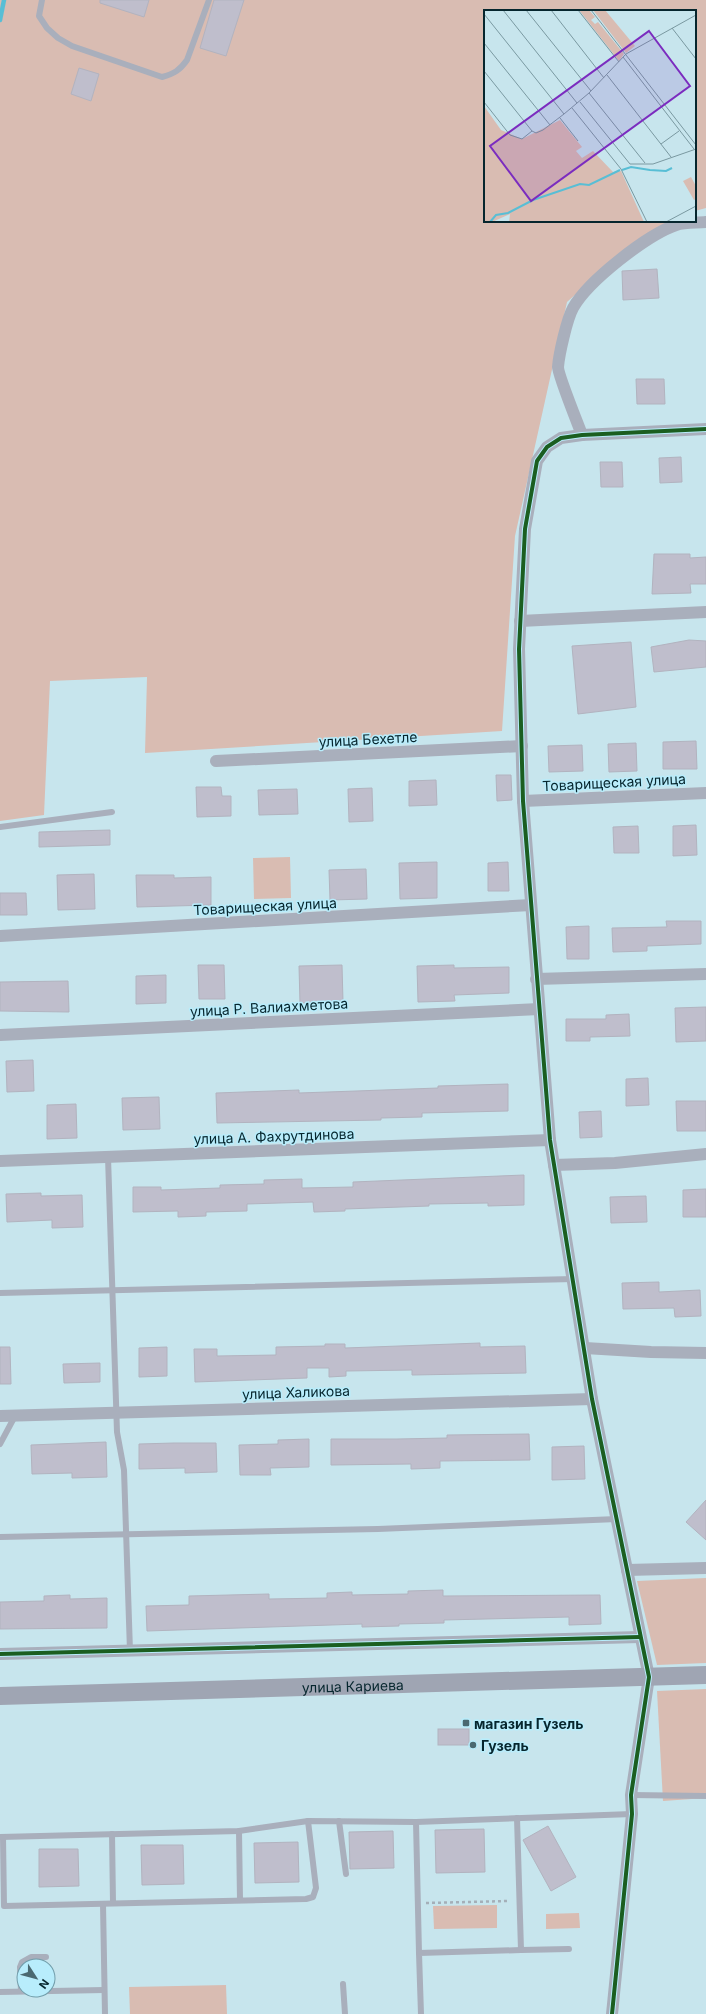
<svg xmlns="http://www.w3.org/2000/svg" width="706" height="2014" viewBox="0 0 706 2014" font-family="Inter,sans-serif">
<rect width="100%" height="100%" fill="#c7e5ed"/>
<!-- green -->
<g fill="#d9bcb2">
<path d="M0,0H706V208L695,211V11H485V221H674L631,245L567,302L515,536L502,731L145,753L147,677L50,681L44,815L0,821Z"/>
<path d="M290,857L291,898L254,899L253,858Z"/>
<path d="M706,1578V1663L657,1665L637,1581Z"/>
<path d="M706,1689V1798L663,1801L657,1691Z"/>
<path d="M497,1905V1928L434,1929L433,1906Z"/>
<path d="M579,1913L580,1928L546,1929V1914Z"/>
<path d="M226,1985L227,2014H130L129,1987Z"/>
</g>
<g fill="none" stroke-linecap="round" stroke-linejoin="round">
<!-- stream -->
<path stroke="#58bed5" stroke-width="4.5" d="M0,20L4,0"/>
</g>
<!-- building -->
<g fill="#bfbecc" stroke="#b2b3bf">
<path d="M100,0H149L144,17L100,3Z"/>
<path d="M214,0H244L226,56L200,48Z"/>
<path d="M79,68L99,74L91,101L71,94Z"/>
<path d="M657,269L659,298L623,300L622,271Z"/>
<path d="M636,379H664L665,404H637Z"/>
<path d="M681,457L682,482L660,483L659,458Z"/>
<path d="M600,462H622L623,487H601Z"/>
<path d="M654,554H690V558L706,557V584H690L691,593L652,594Z"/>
<path d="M689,640L706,641V667L654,672L651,647Z"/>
<path d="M631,642L636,707L578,714L572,646Z"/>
<path d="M696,741L697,769H663V742Z"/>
<path d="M636,743L637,771L609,772L608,744Z"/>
<path d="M582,745L583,771L549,772L548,746Z"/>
<path d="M496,775H511L512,800L497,801Z"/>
<path d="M436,780L437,805L409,806V781Z"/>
<path d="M196,787H221L222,796H231V816L197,817Z"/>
<path d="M372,788L373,821L349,822L348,789Z"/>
<path d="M297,789L298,814L259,815L258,790Z"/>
<path d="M696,825L697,855L673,856V826Z"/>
<path d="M638,826L639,853H614L613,827Z"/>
<path d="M110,830V845L39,847V832Z"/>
<path d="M437,862V898L400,899L399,863Z"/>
<path d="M508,862L509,891H488V863Z"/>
<path d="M366,869L367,899L330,900L329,870Z"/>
<path d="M94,874L95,909L58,910L57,875Z"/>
<path d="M136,875H174V878L211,877V905L137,907Z"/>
<path d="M0,893H26L27,915H0Z"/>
<path d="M666,921H701V944L647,946V951L613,952L612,928L667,927Z"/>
<path d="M589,926V959H567L566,927Z"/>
<path d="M198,965H224L225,999H199Z"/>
<path d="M342,965L343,1002L300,1003L299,966Z"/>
<path d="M454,965V968L509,967V993L454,995L455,1001L418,1002L417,966Z"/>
<path d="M166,975V1003L136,1004V976Z"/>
<path d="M68,981L69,1012L0,1011V982Z"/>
<path d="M706,1007V1041L676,1042L675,1008Z"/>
<path d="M629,1014L630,1036L590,1037V1041H566V1019H606V1015Z"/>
<path d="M33,1060L34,1091L7,1092L6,1061Z"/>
<path d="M648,1078L649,1105L626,1106V1079Z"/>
<path d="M508,1084V1111L422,1113V1117L381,1118V1120L217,1123L216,1093L299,1090V1093L356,1091L438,1088V1086Z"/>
<path d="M159,1097L160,1129L123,1130L122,1098Z"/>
<path d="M676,1101H706V1131H677Z"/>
<path d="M76,1104L77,1138L47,1139V1105Z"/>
<path d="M601,1111L602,1137L580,1138L579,1112Z"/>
<path d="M524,1175V1205L488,1206V1203L429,1204V1206L345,1209V1211L314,1212L313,1202L247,1204V1211L206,1212V1216L178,1217V1211L133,1212V1187H161V1190L220,1188V1185L264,1184V1180L302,1179V1188L353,1187V1182Z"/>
<path d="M706,1189V1217H683V1190Z"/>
<path d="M41,1193V1196L82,1195L83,1227L52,1228V1220L7,1222L6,1194Z"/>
<path d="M646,1196L647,1222L611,1223L610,1197Z"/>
<path d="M659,1282V1292L700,1290L701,1316L675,1317L674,1308L623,1309L622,1283Z"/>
<path d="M480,1343V1347L525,1346L526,1373L412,1375V1370L346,1371V1376L329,1377V1368H307V1378L195,1382L194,1349H217V1356L276,1355V1347L325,1346V1344H345V1348Z"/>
<path d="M0,1347H10L11,1384H0Z"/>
<path d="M167,1347V1376L139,1377V1348Z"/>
<path d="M100,1363V1382L64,1383L63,1364Z"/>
<path d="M529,1434L530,1460L440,1461V1468L411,1469V1464L331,1465V1439H397L447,1438V1435Z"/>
<path d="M309,1439V1467L270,1468L271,1475H240L239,1445L278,1444V1440Z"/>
<path d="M106,1442L107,1477L72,1478V1473L32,1474L31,1445Z"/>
<path d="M174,1443H216L217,1472L185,1473V1468L139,1469V1444Z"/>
<path d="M584,1446L585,1479L552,1480V1447Z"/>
<path d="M706,1500V1540L686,1522Z"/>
<path d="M443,1590V1596L600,1595L601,1624L569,1625V1617L444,1620V1623L399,1624V1626L362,1627V1624L147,1631L146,1606L189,1605V1596L269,1594V1599L327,1598V1593L352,1592V1595L408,1594V1591Z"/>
<path d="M70,1595V1599L107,1598V1628L0,1629V1602L44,1601V1596Z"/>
<rect x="438" y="1729" width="31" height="16"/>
<path d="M548,1826L576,1877L551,1891L523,1840Z"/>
<path d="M484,1829L485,1872L436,1873L435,1830Z"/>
<path d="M393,1831L394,1868L350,1869L349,1832Z"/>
<path d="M298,1842L299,1882L255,1883L254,1843Z"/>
<path d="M141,1845H183L184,1884L142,1885Z"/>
<path d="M39,1849H78L79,1886L39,1887Z"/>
</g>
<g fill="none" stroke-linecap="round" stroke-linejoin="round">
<!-- path -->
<path stroke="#a4afb8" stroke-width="2.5" stroke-dasharray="3 3" stroke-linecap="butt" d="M426,1903L509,1901"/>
<!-- service -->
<g stroke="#a9afbc" stroke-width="6">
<path d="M42,0L39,16L47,28L58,38L72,46L162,77C174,74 180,70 187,60L209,0"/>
<path d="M0,827L112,812"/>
<path d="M108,1157L117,1432L124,1470L130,1651"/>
<path d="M0,1293L574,1279"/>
<path d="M0,1444L15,1416"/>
<path d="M0,1537L378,1529L617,1519"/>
<path d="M631,1795L706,1796"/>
<path d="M517,1818L521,1950L569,1949"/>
<path d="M339,1821L346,1874"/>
<path d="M416,1822L419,1953"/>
<path d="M239,1831L240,1900"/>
<path d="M112,1834L113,1903"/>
<path d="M0,1837L239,1831L308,1821L416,1822L632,1814"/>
<path d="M3,1837L4,1906L306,1899L313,1897L316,1888L308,1821"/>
<path d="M103,1904L105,2014"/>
<path d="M343,1984L345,2014"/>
<path d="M21,1991L20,1967L22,1962L31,1957H46"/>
<path d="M0,1992L104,1990"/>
<path d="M421,2014L419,1953L521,1950"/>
</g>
<!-- minor -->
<g stroke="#a9afbc" stroke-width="12">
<path d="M582,435C578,424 558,375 558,367C559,354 567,319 573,308C588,281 647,235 676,225C685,222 697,223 706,222"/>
<path d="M520,621L706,612"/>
<path d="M216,761L522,746"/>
<path d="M523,801L706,793"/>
<path d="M0,936L531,905"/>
<path d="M536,979L706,974"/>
<path d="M0,1035L539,1009"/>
<path d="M0,1161L550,1140"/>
<path d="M554,1165L615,1163L706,1154"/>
<path d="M585,1348L651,1352L706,1353"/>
<path d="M0,1416L592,1399"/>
<path d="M627,1570L706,1568"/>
<path d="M0,1654L640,1637"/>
<path d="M612,2014L632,1814L631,1795L649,1677L592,1399L550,1140L523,801L519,649L525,529L537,461L547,447L561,438L582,435L706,429"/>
</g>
<!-- secondary -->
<path stroke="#9fa5b3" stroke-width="18" id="s1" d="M0,1696L706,1675"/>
<!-- cycleway casing -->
<g stroke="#b8edfc" stroke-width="6">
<g id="cycleway">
<path d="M0,1654L640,1637"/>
<path d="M612,2014L632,1814L631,1795L649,1677L592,1399L550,1140L523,801L519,649L525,529L537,461L547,447L561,438L582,435L706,429"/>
</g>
</g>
<!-- cycleway -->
<use href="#cycleway" stroke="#1b5e20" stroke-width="4"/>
</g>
<!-- markers -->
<g fill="#4a6971" stroke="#b8edfc" stroke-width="1.5">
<rect x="462" y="1719" width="8" height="8" rx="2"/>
<circle cx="473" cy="1745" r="4"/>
</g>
<g text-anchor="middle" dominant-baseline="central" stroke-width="3" stroke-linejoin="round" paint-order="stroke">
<!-- street labels -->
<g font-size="14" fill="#06262e" stroke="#b8edfc">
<text transform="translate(368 739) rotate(-3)">улица Бехетле</text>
<text transform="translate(614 782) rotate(-3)">Товарищеская улица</text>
<text transform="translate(265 906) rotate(-3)">Товарищеская улица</text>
<text transform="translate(269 1007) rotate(-3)">улица Р. Валиахметова</text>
<text transform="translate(274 1136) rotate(-2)">улица А. Фахрутдинова</text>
<text transform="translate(296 1392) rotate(-2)">улица Халикова</text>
<text stroke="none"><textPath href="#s1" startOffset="353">улица Кариева</textPath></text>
</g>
<!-- poi labels -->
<g font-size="14" font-weight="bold" fill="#06262e" stroke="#b8edfc" text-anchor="start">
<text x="474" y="1723">магазин Гузель</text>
<text x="481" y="1745">Гузель</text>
</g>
</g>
<!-- overview -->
<g transform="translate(484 10)">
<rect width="212" height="212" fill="#c7e5ed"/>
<path d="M95,0H105L111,7L107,10L111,14L114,12L140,44L135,51ZM109,0H121L151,36L142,43ZM0,96L17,120L38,129L76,110L98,137L92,141L98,148L109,141L129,162L137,161L160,212H25L26,204L8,212H0ZM207,167L212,176V189L210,190L199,171Z" fill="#d9bcb2"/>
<path fill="none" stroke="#58bed5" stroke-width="2" d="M138,160L147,157L166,160L182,161L188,158M6,212L12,205L24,203L49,190L96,174L105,175L136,160"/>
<path fill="none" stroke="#7a99a1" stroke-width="1" d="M19,0L93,93M42,0L107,81M67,0L120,68M94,0L135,52M107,0L212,135M0,4L80,104M188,18L212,49M0,33L66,115M139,47L210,139M0,61L48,121M123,65L187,147M105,83L161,153M0,92L26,125L38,129L48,121M96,92L146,154H169L212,139M88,98L137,159L163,212M76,108L94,131M48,121L52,123L59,120L80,104L105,83L142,44L212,5M177,134L195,121M182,212L212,196"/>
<path fill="#7b2cbf" fill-opacity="0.15" stroke="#7b2cbf" stroke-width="2" d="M165,21L206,76L47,191L6,136Z"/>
<rect width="212" height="212" fill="none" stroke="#06262e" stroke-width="2"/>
</g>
<!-- north arrow -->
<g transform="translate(36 1978) rotate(126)"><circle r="19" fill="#b8edfc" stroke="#719daa"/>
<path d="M0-3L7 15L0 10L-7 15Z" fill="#4a6971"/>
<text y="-6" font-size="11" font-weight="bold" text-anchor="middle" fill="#06262e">N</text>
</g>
</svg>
